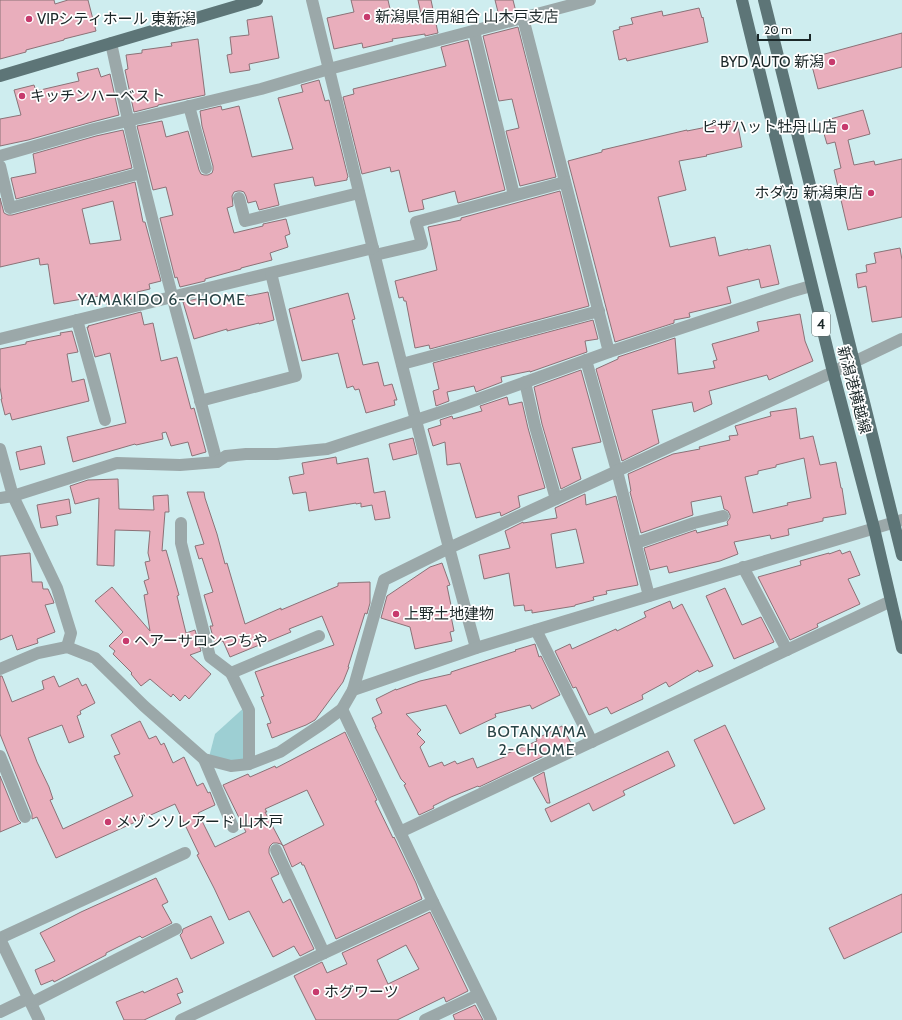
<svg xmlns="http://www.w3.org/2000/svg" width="902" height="1020" viewBox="0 0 902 1020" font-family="Cabin,'Noto Sans JP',sans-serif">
<rect width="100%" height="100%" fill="#ceedef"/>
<!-- green -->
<path fill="#9dcfd3" d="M247,705L249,764L208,761L215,734Z"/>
<!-- building -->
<g fill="#e9aebc" stroke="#8b7277" fill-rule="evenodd">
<path d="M0,0H54L55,4L68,0H88L96,31L64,39V40L26,50V52L0,59Z"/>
<path d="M351,0H388L393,22L422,18L418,0H431L438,33L425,36V34L392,39L393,41L363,48L362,43L334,49L327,18L354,12Z"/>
<path d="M495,0H513L516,12L499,16Z"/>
<path d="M699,8L702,18L703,17L708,42L627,61L626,58L619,60L613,31L620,29L619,27L633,24L631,18L662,11L663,16Z"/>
<path d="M272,16L279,58L249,64L250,70L230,73L227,55L232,54L230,37L249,35L247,20Z"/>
<path d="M518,27L556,177L520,186L506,131L519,128L512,99L499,101L483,36Z"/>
<path d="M902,33V67L818,89L810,58Z"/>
<path d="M198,39L205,95L158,105V106L134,112L125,70L128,69L126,55L142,53V50L172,46L171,43Z"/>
<path d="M468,40L505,190L458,203L455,191L422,200L424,209L409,212L399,170L391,172L390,167L362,174L343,97L354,94L353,89L446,66L441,47Z"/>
<path d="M98,68L101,77L110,74L119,115L92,122L28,140L0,146V119L21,115L14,90L34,85L36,91L79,81L77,73Z"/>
<path d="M319,80L325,101L329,100L348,177L347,178V180L315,186L313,177L274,184L279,205L259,210L256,201L248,203L246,196L244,192L241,191H238L234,192L232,196L233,206L227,208L234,233L263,226V224L286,219L290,234L285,236L288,247L270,253L272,260L241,268V269L205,279V281L180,287L177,277L175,278L160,218L173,215L166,187L153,190L137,126L162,121L166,137L188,131L199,170L201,174L204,175H208L212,173L213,170V166L202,126L200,111L221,106L222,110L239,106L252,157L293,149L278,98L303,92L301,85Z"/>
<path d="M863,110L870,134L848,140L854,165L874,161L875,165L902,159V217L848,230L834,170L841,168L835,142L827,144L822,127L824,126L823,121Z"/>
<path d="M737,121L742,147L706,155L707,156L679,161L686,190L658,197L670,247L715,237L719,256L748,249V250L770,245L779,284L761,288L759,279L727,287L731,303L689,313L690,317L674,320V323L615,342L568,161L602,152V150L687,130V131Z"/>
<path d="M123,130L132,168L16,199L11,178L36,173L33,154L96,136Z"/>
<path d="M135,182L143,222H145L161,281L149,284L150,289L137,292L138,298L107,305L105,295L54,304L48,264L40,265L39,258L0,267V198L4,213L8,215H12ZM113,201L121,240L90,244L82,209Z"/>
<path d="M560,191L589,306L430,349L429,345L415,348L406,301H404L403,297L399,298L395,281L437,270L428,227L461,220V218Z"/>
<path d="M900,248L902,260V317L872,322L866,286L858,288L856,274L867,272L866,265L876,263L874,253Z"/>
<path d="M268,292L274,320L259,324V323L227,331V329L194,339L183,302L209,296L211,305L248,295V296Z"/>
<path d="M348,293L355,319L352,320L363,365L378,362L384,386L392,384L397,400H394L395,405L366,413L359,389L355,390L353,386L347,388L338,353L302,361L289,309Z"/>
<path d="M141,312L144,325L153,323L161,361L177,357L191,409L194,408L206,452L192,456L188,442L171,446L166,432L162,433L163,439L136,445L135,444L73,462L67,437L126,423L110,353L95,357L87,327H89L88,326Z"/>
<path d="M800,314L805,341L813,361L769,380L767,375L709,391L712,404L694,412L692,402L652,410L659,443L622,461L596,369L618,359V357L675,338L678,374L715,368L713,361L717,360L712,344L759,331L757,322Z"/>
<path d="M593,320L598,339L585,341L587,352L530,372V371L501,377L502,382L476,392L474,386L447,392L449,401L436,406L433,391L439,389L433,363Z"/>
<path d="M72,331L78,352L67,354L72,382L84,379L89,401L12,420L10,413L5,415L1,399H2L0,387V349L26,344V342L61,335L60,333Z"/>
<path d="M581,370L601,442L572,448L581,479L561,489L542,424L534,387Z"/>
<path d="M507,397L509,405L522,402L528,428L545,488L518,496L520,507L501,516L500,512L476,518L460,463L447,465L445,442L433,446L428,429L441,425L440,420L452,416L453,419L482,411L480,406Z"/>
<path d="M796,408L800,439L813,436L820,465L836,462L841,488H842L846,514L823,518V521L788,529L789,535L771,539L770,535L734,542L738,554L720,561L669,573L667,566L650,570L644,548L696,530L697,533L728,525L727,522L730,518V515L728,511L724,509L721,496L691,502L693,515L641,533L630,492L631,491L628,474L673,454L700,449L699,447L730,440L729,436L738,435L735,426L771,416L770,412ZM804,458L811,498L787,503L788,505L753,513L745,477L758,474V471L776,467V465Z"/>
<path d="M413,438L417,454L393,460L389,444Z"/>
<path d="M41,446L45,464L20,470L16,452Z"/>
<path d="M336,457L337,464L368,458L374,493L385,491L390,518L375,520L372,505L361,507V503L356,504V503L309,511L306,492L293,494L289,477L304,474L302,463Z"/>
<path d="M118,479L119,509L154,510L153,496L168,495L169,512H165L162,551L166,550L179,595L177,596L186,633L195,630L201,651L190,655L211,674L189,699L185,695L180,701L173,694L171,697L150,679L141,686L131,674L132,673L113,654L115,651L109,646L123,632L95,601L112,587L150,631L144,595L148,594L144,581L149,579L145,562L150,561L148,553L150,531L115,530L114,566L97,565L99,498L75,504L70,486L88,480Z"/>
<path d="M187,492H204L205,498L217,534L225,564L227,563L232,580L245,624L281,608V610L338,586V583L370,582V603L367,614L365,613L348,667H349L343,682L315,720L306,725L272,738L267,724L271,723L261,697L264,696L255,672L334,645L322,616L289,629L291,632L230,657L223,641L215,644L210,626H213L204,595L213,592L202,558L199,559L195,546L204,544Z"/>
<path d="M585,494L586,505L616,496L638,585L606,591L607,594L593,597L594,600L575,605V606L532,613V610L525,611L524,605L514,606L509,573L484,579L479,555L510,548L505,531L523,522V523L557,518L555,508ZM576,529L584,563L556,568L551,534Z"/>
<path d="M69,499L71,513L56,516L58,525L41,528L37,505Z"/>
<path d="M840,550L842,554L850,551L860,575L848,579L860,604L817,624L818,627L790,640L758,577L801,565L800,561L829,553V554Z"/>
<path d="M30,553L32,582H42L43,589H48L53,600L54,603L45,605L55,632L37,639L38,643L17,650L12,635L0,640V556Z"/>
<path d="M442,563L450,585L447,586L453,615L451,616L454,631L450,632L452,641L415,649L410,627L381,618L387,596L430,567Z"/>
<path d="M725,588L742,625L761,617L774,642L734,659L706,596Z"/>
<path d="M670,601L673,609L682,604L713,666L699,672L698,670L669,687L666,682L642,695L643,699L611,714L607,707L589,715L576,687L573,688L555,651L570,644L572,649L616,629L617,631L646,617L644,612Z"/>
<path d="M535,644L539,657L541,656L560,695L532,709L530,705L495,714L496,717L460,734L446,705L406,714L421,730L417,734L425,742L420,747L429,767L442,762L444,766L455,761L457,764L473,758L477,768L507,756L506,754L537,741L536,739L562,726L571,743L479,787L478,786L451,797L433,806L434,808L419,815L404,785L406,784L401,779L375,727H376L372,718L382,713L376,699L396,689V690L420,681L451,674V672L516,651L515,650Z"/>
<path d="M0,676H2L12,702L44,689L42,681L54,676L59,687L78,678L82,686L86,684L95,703L80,711L81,714L77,716L84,737L69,743L62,725L28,738L37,762L49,787L53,799L50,800L63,829L133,796L114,756L120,754L111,735L140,721L149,739L156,736L161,745L164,743L173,763L184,757L197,786L203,783L208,793L210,792L215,805L198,813L215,847L246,832L223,785L248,774L250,777L275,766L276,768L345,732L377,800L375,801L393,838L394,837L416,883L422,899L336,939L304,865H302L301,862L292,867L283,846L281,844L277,843H273L270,846L269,849V853L279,874L271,878L283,903L290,899L314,949L300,956L294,946L273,957L249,911L229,920L214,888L197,855L199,854L175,804L56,858L37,817L32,819V814L0,734ZM307,790L324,825L283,846L265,812H267L265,809Z"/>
<path d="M725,725L765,809L734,824L694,740Z"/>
<path d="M668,751L675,766L623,791L625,795L593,811L589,803L551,822L545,809Z"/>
<path d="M544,772L550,803H547L533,778Z"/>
<path d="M0,776L18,820L21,823L0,832Z"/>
<path d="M156,878L168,902L162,905L172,923L142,938L140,936L106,953V955L54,982L53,980L41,985L35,970L55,961L40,933L81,912Z"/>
<path d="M902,894V932L844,959L829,928Z"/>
<path d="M430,912L468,991L446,1002L444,997L397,1020H316L294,976L322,962L327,973L347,964L342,953ZM406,945L419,969L388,984L377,960Z"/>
<path d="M211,916L224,943L191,959L180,935L182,933L183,929Z"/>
<path d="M177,978L183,992L177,994L181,1003L144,1020H124L116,1002L143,991L144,993Z"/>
<path d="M475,1005L483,1020H455L453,1015Z"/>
</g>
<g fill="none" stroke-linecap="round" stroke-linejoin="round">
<!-- street -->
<g stroke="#9ba8a9" stroke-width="12">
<path d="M312,0C365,216 417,433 476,648"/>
<path d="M523,18L609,352"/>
<path d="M474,31L514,195"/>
<path d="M111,43C141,184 179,323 217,462"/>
<path d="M189,106L206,168"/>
<path d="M0,156L94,129L261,89L329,69L590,0"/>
<path d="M0,166L10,208L141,173"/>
<path d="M239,198L245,221L359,193"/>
<path d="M375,255L422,244L416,222L565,182"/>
<path d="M77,320L105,420"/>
<path d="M0,339L373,248"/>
<path d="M586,360L617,471L649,596"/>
<path d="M402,364L599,311"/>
<path d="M525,382L535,426L556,499"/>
<path d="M200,401L296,376L271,273"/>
<path d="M0,449L13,496L57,588L71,633L67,647"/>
<path d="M0,498L13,496L117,463L180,465L217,462L226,456L246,454H277L327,449L459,406L609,352L790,292L811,286"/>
<path d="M181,523V543L210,657L231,673L249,710V764"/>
<path d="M636,543L694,523L723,516"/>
<path d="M743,567L787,650"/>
<path d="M536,630L592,742"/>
<path d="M0,669L38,653L67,647L95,658L144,706L204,759L231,766L249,764L280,752L322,724L342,709L353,690L476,648L902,520"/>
<path d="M231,673L319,636"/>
<path d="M353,690L384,580L449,548L833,372L902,339"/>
<path d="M342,709L433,902L491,1020"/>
<path d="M0,756L25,817"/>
<path d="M204,759L233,827"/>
<path d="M400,832L891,601"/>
<path d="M276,850L324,953"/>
<path d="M0,938L185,853"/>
<path d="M0,939L39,1020"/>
<path d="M31,1003L176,929"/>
<path d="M0,1012L29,998"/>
<path d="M181,1020L433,902"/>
<path d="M425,1020L478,995"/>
</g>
<!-- primary -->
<g stroke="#5d7577" stroke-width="12">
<path d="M742,0L833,372L874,528L902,648"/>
<path d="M764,0L902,555"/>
<path d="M0,76L257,0"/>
</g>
</g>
<!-- markers -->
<g fill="#c73a6d" stroke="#fff" stroke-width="1.5">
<circle cx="367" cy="17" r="4"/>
<circle cx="29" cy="19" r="4"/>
<circle cx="832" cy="62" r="4"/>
<circle cx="22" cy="96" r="4"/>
<circle cx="845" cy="127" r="4"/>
<circle cx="871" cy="193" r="4"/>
<circle cx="396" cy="614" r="4"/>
<circle cx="126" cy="641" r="4"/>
<circle cx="108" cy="822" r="4"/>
<circle cx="316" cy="992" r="4"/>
</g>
<g text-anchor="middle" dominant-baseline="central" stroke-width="3.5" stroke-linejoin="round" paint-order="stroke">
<!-- shield labels -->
<rect fill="#fff" stroke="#5f6868" stroke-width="1" x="812" y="312" width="18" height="24" rx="3"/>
<g font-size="14" font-weight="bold" fill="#1b2728">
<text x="821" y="324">4</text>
</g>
<!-- poi labels -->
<g font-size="15" fill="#1b2728" stroke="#fff" text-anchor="start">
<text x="375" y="17">新潟県信用組合 山木戸支店</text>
<text x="37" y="19">VIPシティホール 東新潟</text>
<text x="824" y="62" text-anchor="end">BYD AUTO 新潟</text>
<text x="30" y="96">キッチンハーベスト</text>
<text x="837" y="127" text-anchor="end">ピザハット牡丹山店</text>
<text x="863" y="193" text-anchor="end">ホダカ 新潟東店</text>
<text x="404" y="614">上野土地建物</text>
<text x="134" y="641">ヘアーサロンつちや</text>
<text x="116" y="822">メゾンソレアード 山木戸</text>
<text x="324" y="992">ホグワーツ</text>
</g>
<!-- street labels -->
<g font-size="15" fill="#1b2728" stroke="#fff">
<text transform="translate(854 390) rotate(75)">新潟港横越線</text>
</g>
<!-- neighbourhood labels -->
<g font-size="16" letter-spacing="1" fill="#294446" stroke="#fff">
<text x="162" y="299">YAMAKIDO 6-CHOME</text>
<text x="537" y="731">BOTANYAMA<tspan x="537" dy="18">2-CHOME</tspan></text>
</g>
</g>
<!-- scale -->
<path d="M758 34v6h52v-6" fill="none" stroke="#1b2728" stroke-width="2"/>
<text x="764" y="34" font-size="12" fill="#1b2728" stroke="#ffffff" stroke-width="3" paint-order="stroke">20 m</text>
</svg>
